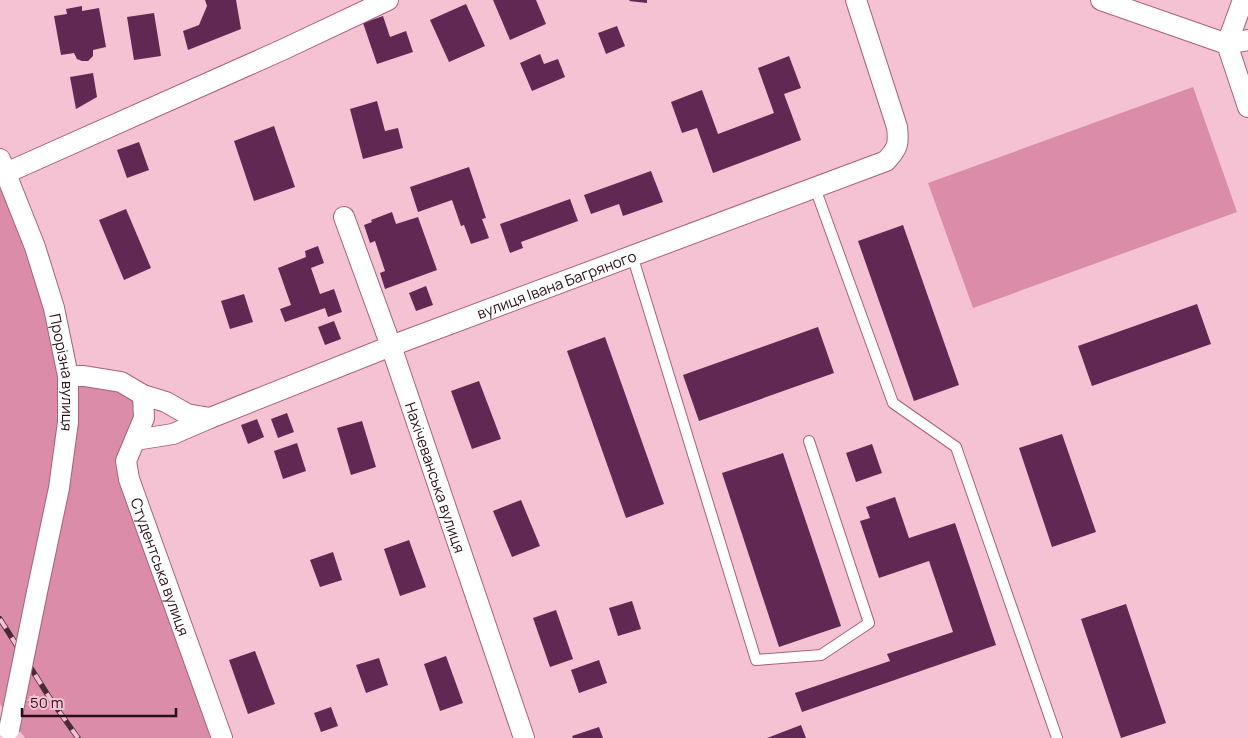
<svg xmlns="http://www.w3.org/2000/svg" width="1248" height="738" viewBox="0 0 1248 738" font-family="Manrope,sans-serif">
<rect width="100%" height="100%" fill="#f5c2d3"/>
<!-- green -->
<g fill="#da8ca8">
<path d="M1193,87L1237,212L973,308L928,183Z"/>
<path d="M0,159L68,376L143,395L126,461L222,738H25L0,704Z"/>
</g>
<!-- building -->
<g fill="#612854">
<path d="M205,0H236L241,29L188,50L183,31L199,25L207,6Z"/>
<path d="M493,0H536L546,24L510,40Z"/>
<path d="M630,0H647V3L629,1Z"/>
<path d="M466,4L485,46L449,62L430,20Z"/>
<path d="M82,6V11L99,8L106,47L93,50V56L88,61H82L77,59L74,53L61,55L54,16L67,14L66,9Z"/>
<path d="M154,13L161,56L134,60L127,17Z"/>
<path d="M383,16L390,37L406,31L413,52L377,64L363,23Z"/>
<path d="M617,26L625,46L606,54L598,33Z"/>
<path d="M540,54L544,64L558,59L565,77L532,91L520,63Z"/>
<path d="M789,56L801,88L784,94L801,140L713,173L697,128L682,133L671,102L702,90L718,134L774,113L758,68Z"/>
<path d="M93,73L97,97L76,109L70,77Z"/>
<path d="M377,101L385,131L398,128L403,148L363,159L350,109Z"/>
<path d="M274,126L295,187L254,201L234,141Z"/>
<path d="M139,142L149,170L127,178L117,150Z"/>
<path d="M469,167L486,218L482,219L489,238L471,244L464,225L461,226L452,200L418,212L410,187Z"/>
<path d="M651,171L663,202L623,216L619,204L591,214L584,195Z"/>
<path d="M570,199L578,221L521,242L523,248L510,253L500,224Z"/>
<path d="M126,209L151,268L124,280L99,220Z"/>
<path d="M392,212L396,224L418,217L437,270L385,289L380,273L385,271L375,241L370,243L364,225L372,222L371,220Z"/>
<path d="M903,225L959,385L914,401L858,241Z"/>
<path d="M318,246L324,263L311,268L320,294L334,289L342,312L328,317L325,308L285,322L280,309L291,305L278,268L306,257L305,251Z"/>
<path d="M426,286L433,305L416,311L409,293Z"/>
<path d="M244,294L253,322L230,329L221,301Z"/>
<path d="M1197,304L1211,344L1092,386L1078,346Z"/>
<path d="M334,321L341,339L325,345L318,327Z"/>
<path d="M818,327L834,373L699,421L683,375Z"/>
<path d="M605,337L664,504L626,518L567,351Z"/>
<path d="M479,381L501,439L472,449L451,391Z"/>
<path d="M287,413L294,432L278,438L271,419Z"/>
<path d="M257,419L264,437L248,444L241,425Z"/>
<path d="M362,421L376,467L351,475L337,428Z"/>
<path d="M1062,434L1096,532L1052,547L1019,448Z"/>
<path d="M297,443L306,471L283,479L274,451Z"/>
<path d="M872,444L882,473L856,482L846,453Z"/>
<path d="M783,453L841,626L779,647L722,473Z"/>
<path d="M895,497L909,538L955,523L996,645L802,712L795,693L890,661L887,654L953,632L929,561L879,578L860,521L870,518L866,507Z"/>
<path d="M521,500L540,546L512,557L493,511Z"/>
<path d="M409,540L426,587L400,596L384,549Z"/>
<path d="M333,552L342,580L320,587L310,560Z"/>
<path d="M632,601L641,629L618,636L609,608Z"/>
<path d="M1126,604L1166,723L1121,738L1081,619Z"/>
<path d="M556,610L573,659L550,667L533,618Z"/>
<path d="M255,651L275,704L248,714L229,660Z"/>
<path d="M446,656L463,703L440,711L424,664Z"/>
<path d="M379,658L388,685L366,693L356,665Z"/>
<path d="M599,660L607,683L579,693L571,670Z"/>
<path d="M331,707L338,726L321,732L314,713Z"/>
<path d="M801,725L806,738H767Z"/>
<path d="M599,727L603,738H573L572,736Z"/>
</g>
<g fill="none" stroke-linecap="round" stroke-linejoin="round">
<!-- lane casing -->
<g stroke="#ab607c" stroke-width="12">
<g id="lane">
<path d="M815,188L893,403L956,447L1057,738"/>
<path d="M632,255L756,660L821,655L869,623L809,441"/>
</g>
</g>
<!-- street casing -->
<g stroke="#ab607c" stroke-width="22">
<g id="street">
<path d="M1101,0L1227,44L1248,40"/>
<path d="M1227,44L1248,107"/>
<path d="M1227,44L1243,0"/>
<path id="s1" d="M0,159L35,247L54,308L68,376V422L59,488L37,592"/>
<path d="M6,173L282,50L388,0"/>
<path id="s2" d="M344,217L391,346L524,738"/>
<path id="s3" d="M68,376H84L121,382L143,395L166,402L187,414L210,418L391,346L886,161C898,148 899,144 897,127L856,0"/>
<path id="s4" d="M143,395L144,418L126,461L129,479L222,738"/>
<path d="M135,440L173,434L210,418"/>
</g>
</g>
<!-- lane -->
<use href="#lane" stroke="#fff" stroke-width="10"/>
<!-- street -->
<use href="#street" stroke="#fff" stroke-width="20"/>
<!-- rail casing -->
<g stroke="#4b2a36" stroke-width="5.5">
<path id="rail" d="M0,619L51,700L78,738"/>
</g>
<!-- rail -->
<use href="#rail" stroke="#f5c2d3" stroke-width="4" stroke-dasharray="11" stroke-linecap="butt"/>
<!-- street-bridge casing -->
<g stroke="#ab607c" stroke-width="22" stroke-linecap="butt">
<path id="street-bridge" d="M9,730L37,592"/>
</g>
<!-- street-bridge -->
<use href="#street-bridge" stroke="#fff" stroke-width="20"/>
</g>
<g text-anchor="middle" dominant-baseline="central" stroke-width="5" stroke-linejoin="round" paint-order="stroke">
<!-- street labels -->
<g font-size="15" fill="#2b0e19" stroke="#f5c2d3">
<text stroke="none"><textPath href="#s3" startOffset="522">вулиця Івана Багряного</textPath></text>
<text stroke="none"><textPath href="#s1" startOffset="224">Прорізна вулиця</textPath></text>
<text stroke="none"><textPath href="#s2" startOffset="276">Нахічеванська вулиця</textPath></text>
<text stroke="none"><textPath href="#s4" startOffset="181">Студентська вулиця</textPath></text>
</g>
</g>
<!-- scale -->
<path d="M22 708v8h154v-8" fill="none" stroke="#2b0e19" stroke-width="2.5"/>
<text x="30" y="708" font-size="15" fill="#2b0e19" stroke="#f5c2d3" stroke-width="4" paint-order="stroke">50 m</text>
</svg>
